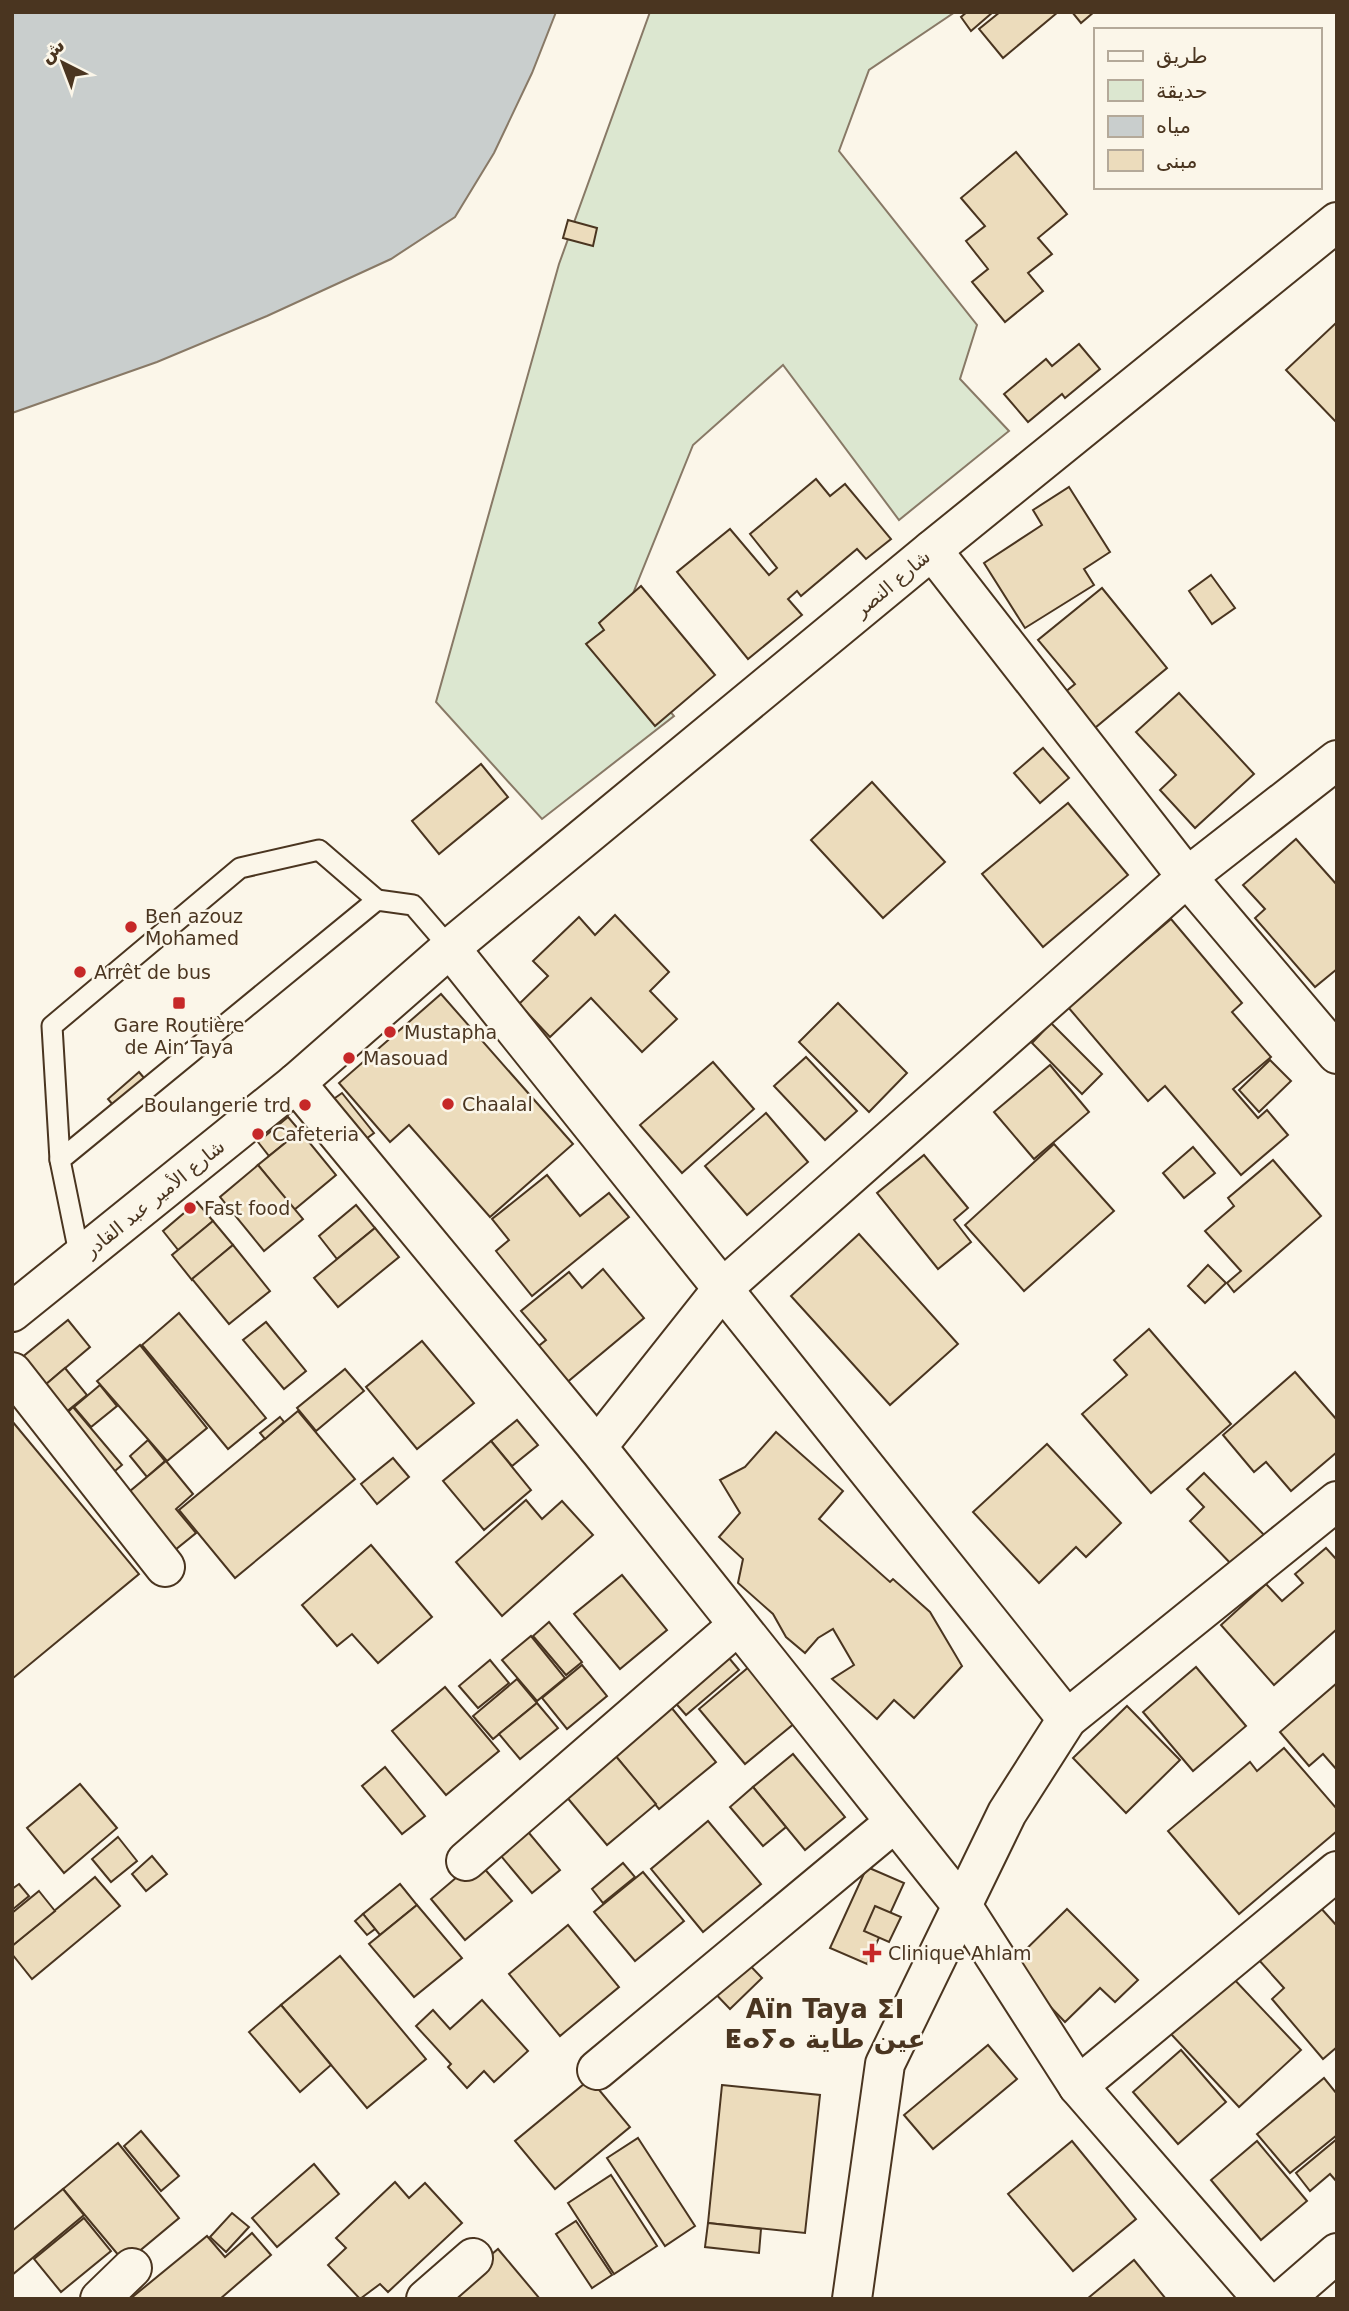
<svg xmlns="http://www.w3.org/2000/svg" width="1349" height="2311" viewBox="0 0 1349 2311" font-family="'DejaVu Sans','Noto Sans Arabic','Noto Sans Tifinagh',sans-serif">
<rect width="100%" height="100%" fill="#fbf6e9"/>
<!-- green -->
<path fill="#dce7d0" stroke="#887966" stroke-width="2" d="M650,12H955L869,70L839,151L977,325L960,379L1009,431L899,520L783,365L693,445L613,643L674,716L542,819L436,702L559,264Z"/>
<!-- water -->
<path fill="#c9cecd" stroke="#887966" stroke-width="2" d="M12,12H556L532,73L494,153L455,217L391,259L267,316L157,362L12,413Z"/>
<!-- building -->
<g fill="#ecdcbc" stroke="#4a3520" stroke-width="2">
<path d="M967,12H993L971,31L961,17Z"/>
<path d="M1000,12H1058L1003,58L979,29Z"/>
<path d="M1072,12H1094L1081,23Z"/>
<path d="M1016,152L1067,214L1038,238L1052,254L1028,273L1043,291L1005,322L972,282L988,269L966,241L985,226L961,198Z"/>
<path d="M568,220L597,228L593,246L563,238Z"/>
<path d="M1337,322V423L1286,370Z"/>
<path d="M1079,344L1100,369L1065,398L1062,394L1028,422L1004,394L1046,359L1052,366Z"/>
<path d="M816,479L830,496L845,484L891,539L866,559L857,549L801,596L797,591L788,599L802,615L748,659L677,572L730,529L769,575L777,568L750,534Z"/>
<path d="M1069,487L1110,552L1084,569L1094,585L1025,628L984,563L1042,525L1033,510Z"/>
<path d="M1211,575L1235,608L1212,624L1189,591Z"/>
<path d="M641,586L715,675L655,726L586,644L604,630L599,623Z"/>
<path d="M1102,588L1167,668L1084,737L1054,701L1075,684L1038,640Z"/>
<path d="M1179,693L1254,774L1195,828L1160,790L1176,775L1136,732Z"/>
<path d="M1043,748L1069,778L1040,803L1014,773Z"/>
<path d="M481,764L508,797L439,854L412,821Z"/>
<path d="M872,782L945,862L883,918L811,840Z"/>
<path d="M1068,803L1128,875L1043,947L982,874Z"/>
<path d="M1296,839L1337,885V969L1315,987L1255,918L1265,909L1243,885Z"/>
<path d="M615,915L669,972L650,991L677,1019L642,1052L591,998L550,1037L519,1004L548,976L533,961L579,917L595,935Z"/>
<path d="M1171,919L1242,1003L1232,1012L1271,1057L1233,1089L1258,1118L1267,1110L1288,1135L1241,1175L1165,1086L1148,1101L1068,1007Z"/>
<path d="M441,994L573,1144L490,1217L409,1125L390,1142L339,1083Z"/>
<path d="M838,1003L907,1073L869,1112L799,1042Z"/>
<path d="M1051,1023L1102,1074L1082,1094L1032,1043Z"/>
<path d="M806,1057L857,1111L825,1140L774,1086Z"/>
<path d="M1270,1060L1291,1081L1259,1112L1239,1090Z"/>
<path d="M713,1062L754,1109L682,1173L640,1125Z"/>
<path d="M1050,1065L1089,1112L1034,1159L994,1112Z"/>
<path d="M139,1072L155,1091L124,1118L108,1099Z"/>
<path d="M342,1093L374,1133L359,1144L328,1103Z"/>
<path d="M766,1113L808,1162L747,1215L705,1166Z"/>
<path d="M288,1117L300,1131L269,1156L258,1142Z"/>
<path d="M300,1131L336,1175L294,1210L258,1165Z"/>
<path d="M1054,1144L1114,1211L1024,1291L965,1225Z"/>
<path d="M1193,1147L1215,1173L1184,1198L1163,1173Z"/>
<path d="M924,1155L968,1208L954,1220L971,1242L938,1269L877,1193Z"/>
<path d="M1273,1160L1321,1216L1234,1292L1227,1283L1241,1271L1205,1231L1234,1206L1228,1198Z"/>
<path d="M258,1165L303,1219L264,1251L220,1197Z"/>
<path d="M547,1175L580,1216L609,1193L629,1217L532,1296L496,1251L509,1240L492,1219Z"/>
<path d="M197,1202L213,1221L179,1251L163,1231Z"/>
<path d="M356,1205L375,1228L337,1259L319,1236Z"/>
<path d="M213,1221L233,1245L192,1280L172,1255Z"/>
<path d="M375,1228L399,1257L338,1307L314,1278Z"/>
<path d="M859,1234L958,1344L890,1405L791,1296Z"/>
<path d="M233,1245L270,1291L229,1324L192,1279Z"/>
<path d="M1208,1265L1226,1283L1205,1303L1188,1286Z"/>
<path d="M603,1269L644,1318L559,1389L530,1353L546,1340L521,1311L569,1272L582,1288Z"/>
<path d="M179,1313L266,1418L228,1449L142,1345Z"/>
<path d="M68,1320L90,1347L38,1391L15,1363Z"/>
<path d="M266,1322L306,1371L284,1389L243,1340Z"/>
<path d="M1149,1329L1231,1424L1151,1493L1082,1414L1127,1375L1114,1360Z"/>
<path d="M422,1341L474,1403L417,1449L366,1387Z"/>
<path d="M140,1345L207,1428L167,1461L97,1381Z"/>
<path d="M65,1368L87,1395L60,1417L38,1391Z"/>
<path d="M345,1369L364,1391L316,1431L297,1408Z"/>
<path d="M1295,1372L1337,1420V1452L1291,1491L1266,1462L1254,1472L1223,1435Z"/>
<path d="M100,1385L117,1406L91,1427L74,1407Z"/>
<path d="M73,1407L122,1465L109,1476L61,1419Z"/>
<path d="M298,1411L355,1479L235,1578L179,1510Z"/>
<path d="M280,1417L284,1422L265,1439L260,1433Z"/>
<path d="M517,1420L538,1445L512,1466L491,1441Z"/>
<path d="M12,1421L139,1574L12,1679Z"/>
<path d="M776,1432L843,1491L819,1519L890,1582L893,1579L930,1612L962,1666L914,1718L894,1700L877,1719L832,1679L854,1665L833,1629L818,1638L805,1653L786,1637L773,1614L738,1583L743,1559L719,1537L740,1513L720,1480L745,1467Z"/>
<path d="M148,1440L165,1461L147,1477L130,1456Z"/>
<path d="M491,1441L531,1490L484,1530L443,1481Z"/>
<path d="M1047,1444L1121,1523L1086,1557L1076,1547L1039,1583L973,1512Z"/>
<path d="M393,1458L409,1477L377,1504L361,1484Z"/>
<path d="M166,1461L193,1494L176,1509L196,1533L170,1554L123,1497Z"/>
<path d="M1204,1473L1266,1537L1234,1567L1190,1521L1204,1507L1187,1489Z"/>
<path d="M526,1500L542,1519L562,1501L593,1535L502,1616L456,1562Z"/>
<path d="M371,1545L432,1617L378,1663L352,1634L337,1646L302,1605Z"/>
<path d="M1326,1548L1337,1560V1629L1274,1685L1221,1625L1266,1584L1282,1601L1303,1583L1295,1574Z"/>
<path d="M622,1575L667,1630L620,1669L574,1614Z"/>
<path d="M549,1622L582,1662L566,1675L533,1636Z"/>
<path d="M531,1636L565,1678L537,1701L502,1660Z"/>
<path d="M719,1646L739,1670L686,1715L665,1691Z"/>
<path d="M490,1660L509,1683L478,1708L459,1686Z"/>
<path d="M582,1665L607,1696L567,1729L542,1698Z"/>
<path d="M750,1666L796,1722L745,1764L699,1709Z"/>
<path d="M1196,1667L1246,1726L1193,1771L1143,1712Z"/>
<path d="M517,1679L537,1703L493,1739L473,1716Z"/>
<path d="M1337,1683V1770L1323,1754L1309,1766L1280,1732Z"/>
<path d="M445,1687L499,1751L446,1795L392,1731Z"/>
<path d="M666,1701L716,1762L659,1809L609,1748Z"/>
<path d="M537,1703L558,1728L520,1759L499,1734Z"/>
<path d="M1127,1706L1180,1760L1126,1813L1073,1758Z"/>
<path d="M609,1748L656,1804L607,1845L560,1789Z"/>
<path d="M1284,1748L1337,1809V1831L1239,1914L1168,1831L1250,1762L1257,1771Z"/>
<path d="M793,1754L845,1817L805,1850L753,1787Z"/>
<path d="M385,1767L425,1816L402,1834L362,1786Z"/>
<path d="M80,1784L117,1828L64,1873L27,1828Z"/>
<path d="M753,1787L786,1827L763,1846L730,1807Z"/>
<path d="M708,1821L761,1884L703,1932L651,1869Z"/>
<path d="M524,1827L560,1870L532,1893L496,1850Z"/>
<path d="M118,1837L137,1861L111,1882L92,1859Z"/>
<path d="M152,1856L167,1874L146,1891L132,1874Z"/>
<path d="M477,1860L512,1901L465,1940L431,1899Z"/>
<path d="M623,1863L635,1877L603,1903L592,1889Z"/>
<path d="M867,1867L904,1883L867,1964L830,1948Z"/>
<path d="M643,1872L684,1921L635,1961L594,1912Z"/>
<path d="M95,1877L120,1906L32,1979L12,1954V1946Z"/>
<path d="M19,1884L29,1896L12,1910V1889Z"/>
<path d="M400,1884L417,1905L380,1935L363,1914Z"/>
<path d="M39,1891L55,1911L12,1946V1913Z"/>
<path d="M417,1905L462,1958L414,1997L369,1944Z"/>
<path d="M875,1906L901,1917L889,1942L864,1931Z"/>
<path d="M1319,1906L1337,1926V2047L1323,2059L1272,1999L1284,1988L1258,1959Z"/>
<path d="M1067,1909L1138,1980L1115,2002L1100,1988L1065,2022L1010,1965Z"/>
<path d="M363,1914L375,1929L367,1935L355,1921Z"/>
<path d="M568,1925L619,1987L560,2036L509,1974Z"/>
<path d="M740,1955L762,1978L730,2009L708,1986Z"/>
<path d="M340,1956L426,2059L367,2108L281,2005Z"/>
<path d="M1231,1976L1301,2050L1239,2107L1171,2034Z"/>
<path d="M482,2000L528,2051L494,2082L484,2071L467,2088L448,2067L451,2064L416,2026L433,2010L450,2029Z"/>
<path d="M281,2005L331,2065L300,2092L249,2032Z"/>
<path d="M988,2045L1017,2079L933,2149L904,2115Z"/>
<path d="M1181,2050L1226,2102L1178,2144L1133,2092Z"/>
<path d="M1324,2078L1337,2094V2135L1290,2173L1257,2134Z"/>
<path d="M590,2079L630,2127L555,2189L515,2141Z"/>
<path d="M722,2085L820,2095L805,2233L708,2223Z"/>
<path d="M141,2131L179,2176L161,2191L124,2146Z"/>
<path d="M638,2138L695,2226L665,2246L607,2158Z"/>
<path d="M1337,2139V2182L1330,2174L1310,2191L1296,2173Z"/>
<path d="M1072,2141L1136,2219L1073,2271L1008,2194Z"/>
<path d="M1257,2141L1307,2201L1261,2240L1211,2180Z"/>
<path d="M118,2143L179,2218L125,2263L63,2189Z"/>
<path d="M314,2164L339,2194L277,2247L252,2218Z"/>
<path d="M611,2175L657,2246L614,2274L568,2203Z"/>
<path d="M395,2182L409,2198L425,2183L462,2223L388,2292L380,2284L360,2299L328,2265L346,2248L336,2238Z"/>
<path d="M63,2189L84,2215L12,2275V2231Z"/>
<path d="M232,2213L249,2227L226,2252L210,2237Z"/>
<path d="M84,2218L111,2251L61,2292L34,2259Z"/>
<path d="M576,2221L612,2275L592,2288L556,2234Z"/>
<path d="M708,2223L761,2229L759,2253L705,2247Z"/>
<path d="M252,2233L271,2255L220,2299H130L207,2236L225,2257Z"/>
<path d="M498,2249L540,2299H444L442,2296Z"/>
<path d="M1134,2260L1166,2299H1087Z"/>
</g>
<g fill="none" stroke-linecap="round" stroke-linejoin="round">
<!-- service casing -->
<g stroke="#4a3520" stroke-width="23">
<g id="service">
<path d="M60,1160L52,1026L240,868L319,850L377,900"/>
<path d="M80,1258L60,1160L377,900L413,905L450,948"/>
</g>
</g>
<!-- minor casing -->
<g stroke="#4a3520" stroke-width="42">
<g id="minor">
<path d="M932,550L1187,877L1337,1054"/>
<path d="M450,948L1067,1719"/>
<path d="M12,1372L165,1567"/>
<path d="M597,1447L723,1288L1187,877L1337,760"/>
<path d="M466,1861L738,1625"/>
<path d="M597,2070L895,1822"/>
<path d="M1078,2086L1337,1871"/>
<path d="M100,2299L132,2268"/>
<path d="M426,2299L473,2258"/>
<path d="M852,2299L885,2064L1007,1813L1067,1719L1337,1501"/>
<path d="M1284,2299L1337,2253"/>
</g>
</g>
<!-- secondary casing -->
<g stroke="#4a3520" stroke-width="42">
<path id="secondary" d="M296,1083L597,1447L963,1907L1078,2086L1263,2299"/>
</g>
<!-- primary casing -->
<g stroke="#4a3520" stroke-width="42">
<path id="primary" d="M12,1312L296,1083L450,948L932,550L1337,222"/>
</g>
<!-- service -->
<use href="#service" stroke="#fbf6e9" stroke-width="19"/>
<!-- minor -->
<use href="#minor" stroke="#fbf6e9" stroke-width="38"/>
<!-- secondary -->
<use href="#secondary" stroke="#fbf6e9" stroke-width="38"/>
<!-- primary -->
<use href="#primary" stroke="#fbf6e9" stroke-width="38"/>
</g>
<!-- markers -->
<g fill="#c62828" stroke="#fbf6e9" stroke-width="2.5">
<circle cx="131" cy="927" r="7"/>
<circle cx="80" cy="972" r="7"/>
<rect x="172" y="996" width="14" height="14" rx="3.5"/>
<circle cx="390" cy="1032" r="7"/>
<circle cx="349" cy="1058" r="7"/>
<circle cx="448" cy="1104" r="7"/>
<circle cx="305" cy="1105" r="7"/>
<circle cx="258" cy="1134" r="7"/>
<circle cx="190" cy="1208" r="7"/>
<path d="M868.5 1942.5h7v7h7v7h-7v7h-7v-7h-7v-7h7z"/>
</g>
<g text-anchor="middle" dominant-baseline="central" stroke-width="5" stroke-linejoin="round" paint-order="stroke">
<!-- street labels -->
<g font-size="19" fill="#4a3520" stroke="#fbf6e9">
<text transform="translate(892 583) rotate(-40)">شارع النصر</text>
<text transform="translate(154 1198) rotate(-39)">شارع الأمير عبد القادر</text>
</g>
<!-- poi labels -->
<g font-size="19" fill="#4a3520" stroke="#fbf6e9" text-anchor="start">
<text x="145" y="916">Ben azouz<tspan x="145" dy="22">Mohamed</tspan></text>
<text x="94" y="972">Arrêt de bus</text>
<text x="179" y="1025" text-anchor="middle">Gare Routière<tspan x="179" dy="22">de Ain Taya</tspan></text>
<text x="404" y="1032">Mustapha</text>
<text x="363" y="1058">Masouad</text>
<text x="462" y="1104">Chaalal</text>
<text x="291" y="1105" text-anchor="end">Boulangerie trd</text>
<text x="272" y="1134">Cafeteria</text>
<text x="204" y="1208">Fast food</text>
<text x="888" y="1953">Clinique Ahlam</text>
</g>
<!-- district labels -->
<g font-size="26" font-weight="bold" fill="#4a3520" stroke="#fbf6e9">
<text x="825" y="2009">Aïn Taya ⵉⵏ<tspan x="825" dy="30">ⵟⴰⵢⴰ عين طاية</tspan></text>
</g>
</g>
<!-- border -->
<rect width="1349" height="2311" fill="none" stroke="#4a3520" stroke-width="28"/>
<!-- legend -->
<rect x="1094" y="28" width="228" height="161" fill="#fbf6e9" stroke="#b4a999" stroke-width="2"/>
<rect x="1108" y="51" width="35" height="10" fill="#fbf6e9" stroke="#b4a999" stroke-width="2"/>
<text x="1156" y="63" font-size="21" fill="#4a3520">طريق</text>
<rect x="1108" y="80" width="35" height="21" fill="#dce7d0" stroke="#b4a999" stroke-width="2"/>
<text x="1156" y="98" font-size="21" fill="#4a3520">حديقة</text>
<rect x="1108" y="116" width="35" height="21" fill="#c9cecd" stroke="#b4a999" stroke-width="2"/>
<text x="1156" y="133" font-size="21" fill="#4a3520">مياه</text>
<rect x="1108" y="150" width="35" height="21" fill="#ecdcbc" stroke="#b4a999" stroke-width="2"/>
<text x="1156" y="168" font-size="21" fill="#4a3520">مبنى</text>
<!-- north arrow -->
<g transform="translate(63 63) rotate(318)" stroke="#fbf6e9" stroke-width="5" paint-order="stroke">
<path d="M0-5L12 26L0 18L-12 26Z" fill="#4a3520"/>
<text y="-10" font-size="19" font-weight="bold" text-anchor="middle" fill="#4a3520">ش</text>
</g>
</svg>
